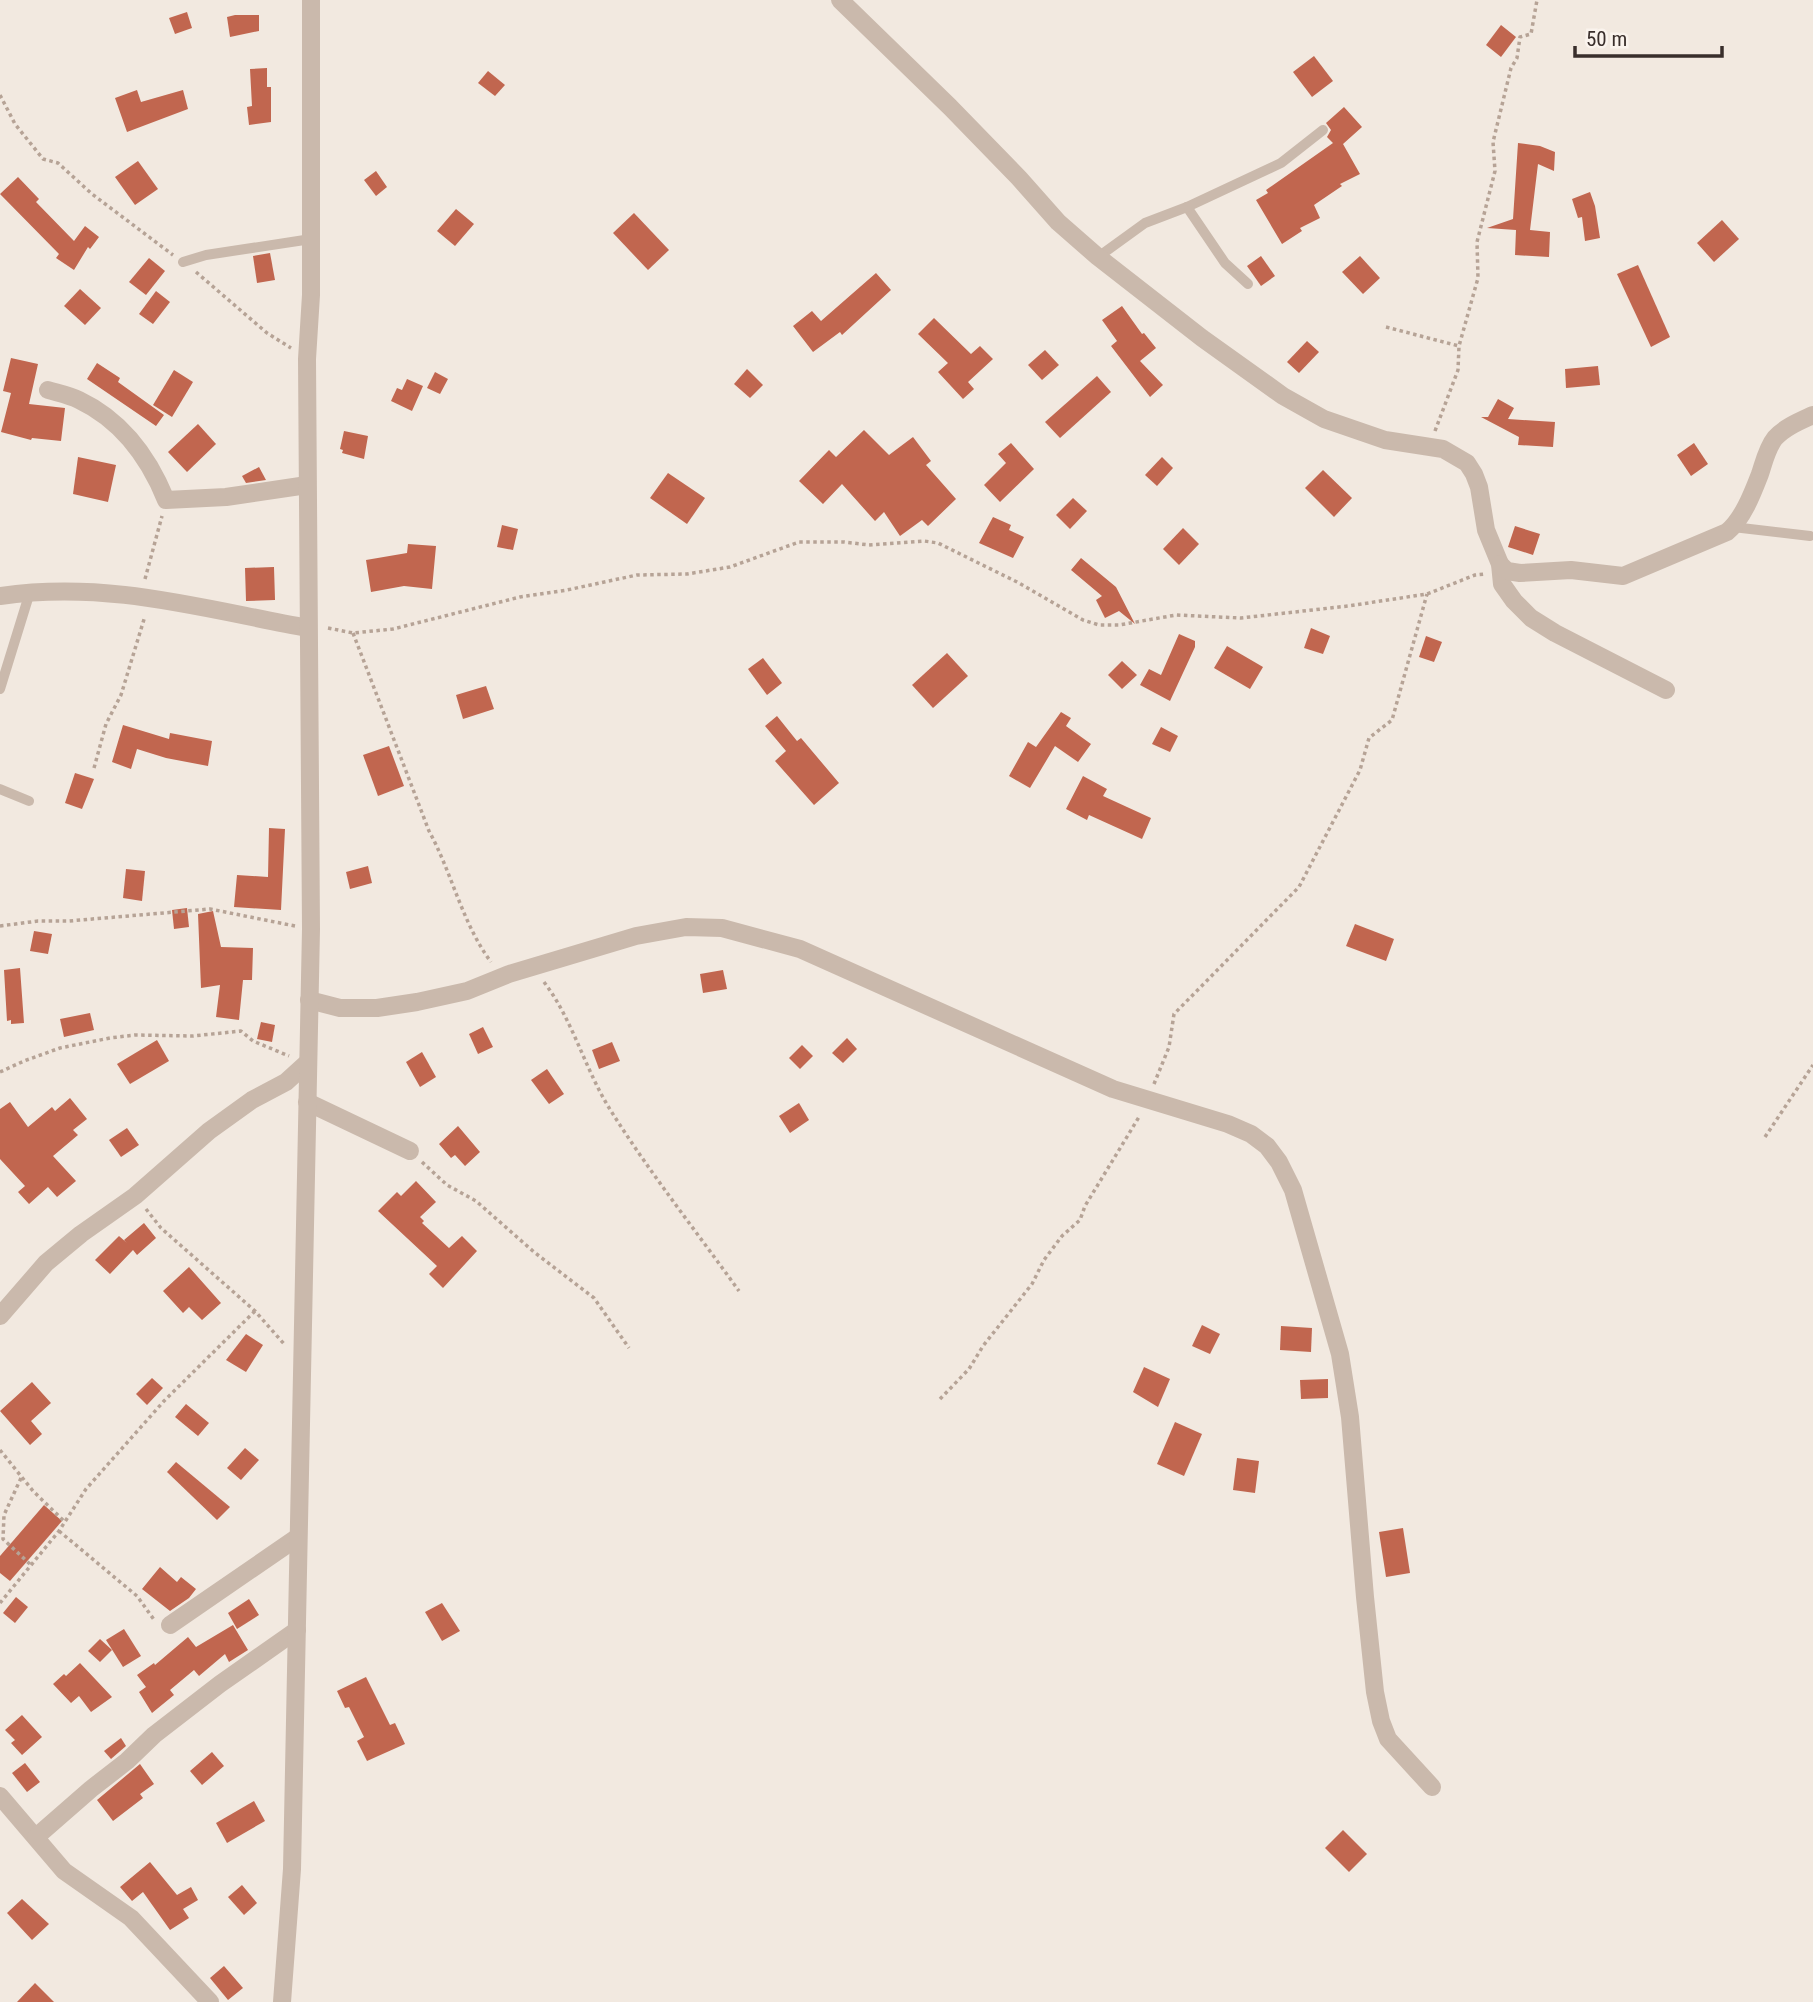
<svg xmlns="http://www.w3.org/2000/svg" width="1813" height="2002" viewBox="0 0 1813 2002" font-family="'Roboto Condensed',sans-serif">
<rect width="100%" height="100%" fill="#f2e9e0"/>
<!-- building -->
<g fill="#c1664f">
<path d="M187,12L192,28L175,34L169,18Z"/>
<path d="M235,15H259V31L230,37L227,17Z"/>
<path d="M1501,25L1516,37L1501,57L1486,45Z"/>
<path d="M1314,56L1333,81L1312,97L1293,72Z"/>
<path d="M267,68V87H271V122L249,125L247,107L252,106L250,69Z"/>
<path d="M488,71L505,85L495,96L478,83Z"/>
<path d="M137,90L141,102L183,90L188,109L127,132L115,98Z"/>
<path d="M1344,107L1362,127L1343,144L1360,174L1340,184L1342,186L1314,205L1320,218L1300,228L1302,231L1282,244L1256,200L1268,193L1266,190L1333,143L1327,137L1331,130L1326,123Z"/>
<path d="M1518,143L1540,146L1555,152L1554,171L1538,164L1530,230L1550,232L1549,257L1515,255L1516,230L1487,228L1513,219Z"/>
<path d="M138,161L158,189L135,205L115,177Z"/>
<path d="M376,171L387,187L376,196L364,180Z"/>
<path d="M18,177L39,199L36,202L74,241L85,226L99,237L90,249L88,247L74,270L56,258L59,254L0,194Z"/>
<path d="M1590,192L1595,206L1600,238L1585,241L1582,217L1578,218L1572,199Z"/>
<path d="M456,209L474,224L455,246L437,231Z"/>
<path d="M634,213L669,250L648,270L613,233Z"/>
<path d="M1722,220L1739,239L1714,262L1697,243Z"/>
<path d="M270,253L275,280L257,283L253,256Z"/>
<path d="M1261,256L1275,276L1261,286L1247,266Z"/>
<path d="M1360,256L1380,278L1363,294L1342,272Z"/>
<path d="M149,258L165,271L146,295L129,282Z"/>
<path d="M1638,265L1670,337L1651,347L1617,274Z"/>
<path d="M876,273L891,290L842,335L840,332L813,352L793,326L812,311L821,321Z"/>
<path d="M80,289L101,308L85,325L64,306Z"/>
<path d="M156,291L170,302L153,324L139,314Z"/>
<path d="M1122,306L1142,334L1144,333L1156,348L1140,361L1163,385L1150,397L1111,346L1117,341L1102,320Z"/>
<path d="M934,318L971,354L980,346L993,359L968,382L974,389L963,399L938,372L948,363L918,334Z"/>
<path d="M1307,341L1319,352L1299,373L1287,362Z"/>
<path d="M1045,350L1059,365L1042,380L1028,365Z"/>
<path d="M11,358L38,364L29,404L65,408L61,441L32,438L31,440L1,432L11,393L3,391Z"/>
<path d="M97,363L120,378L118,382L164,415L156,426L87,379Z"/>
<path d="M1598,366L1600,385L1566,388L1565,369Z"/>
<path d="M747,369L763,385L750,398L734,384Z"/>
<path d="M174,370L193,382L172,417L153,405Z"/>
<path d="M435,372L448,379L440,394L427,388Z"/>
<path d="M1097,376L1111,392L1060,438L1045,422Z"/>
<path d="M407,379L423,386L412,411L391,401L397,388L402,390Z"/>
<path d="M1498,399L1514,408L1508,419L1555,422L1553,447L1518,445L1519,437L1481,417H1488Z"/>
<path d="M198,424L216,444L187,472L168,452Z"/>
<path d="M864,430L889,455L913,437L931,461L926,465L956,499L928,526L922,520L900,536L884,512L875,521L842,484L823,504L799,481L829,450L836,457Z"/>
<path d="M344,431L368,436L364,459L342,453L343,450L340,449Z"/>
<path d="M1011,443L1034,469L1000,502L984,485L1006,463L998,454Z"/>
<path d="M1694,443L1708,464L1691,476L1677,455Z"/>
<path d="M78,457L116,465L108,502L73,494Z"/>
<path d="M1162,457L1173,468L1157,486L1145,475Z"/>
<path d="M259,467L266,480L246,483L242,476Z"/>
<path d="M1323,470L1352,498L1334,517L1305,488Z"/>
<path d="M668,473L705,498L687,524L650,498Z"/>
<path d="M1073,498L1087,511L1070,529L1056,515Z"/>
<path d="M993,517L1011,525L1009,530L1024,537L1013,558L979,543Z"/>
<path d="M502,525L518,529L513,550L497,547Z"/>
<path d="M1515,526L1540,534L1533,555L1508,547Z"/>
<path d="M1183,528L1199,544L1179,565L1163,549Z"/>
<path d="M408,544L436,546L432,589L404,586L371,592L366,560L407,553Z"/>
<path d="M1081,558L1116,587L1135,624L1119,611L1105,618L1096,600L1102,596L1071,570Z"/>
<path d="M274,567L275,600L246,601L245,568Z"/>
<path d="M1311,628L1330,636L1323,654L1304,648Z"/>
<path d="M1179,634L1195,641V647L1170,701L1140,685L1149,669L1161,675Z"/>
<path d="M1426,636L1442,642L1434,662L1419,657Z"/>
<path d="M1227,646L1263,667L1250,689L1214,668Z"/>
<path d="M947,653L968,676L933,708L912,685Z"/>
<path d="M763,658L782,683L767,695L748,669Z"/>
<path d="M1122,661L1137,675L1122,689L1108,675Z"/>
<path d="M486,686L494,709L463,719L456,695Z"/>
<path d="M1061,712L1071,718L1066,726L1091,744L1078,762L1055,746L1030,788L1009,776L1028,742L1036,747Z"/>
<path d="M777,716L797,741L801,738L839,783L814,805L775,761L786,751L765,726Z"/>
<path d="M123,725L169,739L170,733L212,741L208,766L166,758L137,749L131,769L112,762Z"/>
<path d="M1161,727L1178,736L1170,752L1152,744Z"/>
<path d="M389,746L404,786L378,796L363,755Z"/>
<path d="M75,773L94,779L82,809L65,803Z"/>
<path d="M1083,776L1107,789L1103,796L1151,818L1142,839L1089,815L1087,820L1066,809Z"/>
<path d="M269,828L285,829L281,910L234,907L237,875L268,877Z"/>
<path d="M368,866L372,883L350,889L346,872Z"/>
<path d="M126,869L145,871L142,901L123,898Z"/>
<path d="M187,908L189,927L174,929L172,910Z"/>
<path d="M213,911L221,947L253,948L252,980H243L239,1020L216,1017L220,985L201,988L198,914Z"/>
<path d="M1355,924L1394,939L1386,961L1346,946Z"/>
<path d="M34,931L52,934L48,954L30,951Z"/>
<path d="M20,968L24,1023L11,1024V1020L7,1021L4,970Z"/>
<path d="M723,970L727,989L703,993L700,974Z"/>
<path d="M90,1013L94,1030L64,1037L60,1019Z"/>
<path d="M261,1022L275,1025L272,1042L257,1039Z"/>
<path d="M483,1027L493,1047L478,1054L469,1034Z"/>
<path d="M847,1038L857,1049L843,1063L832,1053Z"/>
<path d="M157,1040L169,1061L130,1084L117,1064Z"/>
<path d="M612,1042L620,1061L599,1069L592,1050Z"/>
<path d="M802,1045L813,1056L800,1069L789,1058Z"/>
<path d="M422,1052L436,1077L420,1087L406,1062Z"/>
<path d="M547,1069L564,1094L549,1104L531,1080Z"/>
<path d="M70,1098L87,1119L73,1130L78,1135L53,1156L76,1181L57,1197L48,1187L29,1204L18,1192L25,1186L0,1159V1109L10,1102L28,1127L52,1107L55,1111Z"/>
<path d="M799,1103L809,1120L790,1133L779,1116Z"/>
<path d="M458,1126L480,1152L465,1166L455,1155L451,1158L439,1144Z"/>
<path d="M127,1128L139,1145L121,1157L109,1140Z"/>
<path d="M416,1181L436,1202L420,1217L424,1221L422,1223L449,1248L462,1236L477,1251L443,1288L429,1274L437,1266L378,1211L397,1192L401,1196Z"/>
<path d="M144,1223L156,1238L137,1255L133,1250L110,1274L95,1260L119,1236L127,1243L124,1240Z"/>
<path d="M189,1267L221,1303L202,1320L189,1307L183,1313L163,1291Z"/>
<path d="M1202,1325L1220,1334L1210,1354L1192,1346Z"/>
<path d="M1281,1326L1312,1328L1311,1352L1280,1350Z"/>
<path d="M246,1334L263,1345L246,1372L226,1360Z"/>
<path d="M1144,1367L1170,1379L1158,1407L1133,1392Z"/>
<path d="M152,1378L163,1388L147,1405L136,1394Z"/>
<path d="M1328,1379V1398L1301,1399L1300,1380Z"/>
<path d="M32,1382L51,1403L31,1421L42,1434L30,1445L0,1411Z"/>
<path d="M186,1404L209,1423L198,1436L175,1417Z"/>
<path d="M1175,1422L1202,1434L1184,1476L1157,1464Z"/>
<path d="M245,1448L259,1460L241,1480L227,1468Z"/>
<path d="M1237,1458L1259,1461L1255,1493L1233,1490Z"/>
<path d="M176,1462L230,1507L217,1520L167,1472Z"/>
<path d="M44,1505L62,1521L10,1581L0,1573V1556Z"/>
<path d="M1403,1528L1410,1573L1386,1577L1379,1532Z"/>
<path d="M160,1567L177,1582L181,1577L196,1589L189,1598L170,1611L142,1589Z"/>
<path d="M16,1597L28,1607L15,1623L3,1613Z"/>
<path d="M249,1599L259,1615L237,1629L228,1613Z"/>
<path d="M442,1603L460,1631L442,1641L425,1612Z"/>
<path d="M233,1625L248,1650L229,1662L225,1654L199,1676L194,1670L170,1690L174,1695L152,1713L139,1692L146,1687L137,1675L154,1663L155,1665L188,1637L196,1647Z"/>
<path d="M124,1629L141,1656L123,1667L106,1640Z"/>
<path d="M100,1639L112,1650L100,1662L88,1651Z"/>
<path d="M80,1663L112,1697L91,1712L79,1696L71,1703L53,1684L64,1674L66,1676Z"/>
<path d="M366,1677L390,1725L395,1723L405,1744L367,1761L357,1741L364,1737L349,1707L345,1708L337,1691Z"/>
<path d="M22,1715L42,1737L22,1755L11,1743L15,1740L5,1730Z"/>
<path d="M121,1738L126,1746L111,1759L104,1751Z"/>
<path d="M212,1752L224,1766L202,1785L190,1771Z"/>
<path d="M25,1763L40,1782L27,1792L12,1773Z"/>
<path d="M140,1764L154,1784L140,1794L143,1798L113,1821L97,1800Z"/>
<path d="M254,1801L265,1821L227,1843L216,1823Z"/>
<path d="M1343,1830L1367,1854L1349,1872L1325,1848Z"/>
<path d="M150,1862L177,1895L191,1887L198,1900L183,1909L189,1918L170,1930L143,1892L132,1901L120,1887Z"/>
<path d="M242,1885L257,1903L244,1915L228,1897Z"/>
<path d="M22,1899L49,1924L32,1940L7,1913Z"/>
<path d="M224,1966L243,1988L228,2000L210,1978Z"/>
<path d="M35,1983L54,2002H17Z"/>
</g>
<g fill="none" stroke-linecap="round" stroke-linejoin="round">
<!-- path -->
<g stroke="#b6a396" stroke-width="3.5" stroke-dasharray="3.5 3.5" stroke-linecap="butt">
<path d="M0,95L15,124L43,159L58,163L92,194L173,255"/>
<path d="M196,272L267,333L291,348"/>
<path d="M1386,327L1459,346"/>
<path d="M1435,431L1458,370L1459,346L1478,278L1477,242L1495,171L1493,142L1511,68L1517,58L1520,37L1531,34L1537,0"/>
<path d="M145,579L162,516"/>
<path d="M328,628L353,633L393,629L520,597L567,590L637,575L687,574L730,567L799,542H844L869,545L924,541L938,543L1017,582L1083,620L1099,625H1119L1176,615L1241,618L1348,606L1427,594L1475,575L1485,574"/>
<path d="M353,633L429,831C452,873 462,923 491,962"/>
<path d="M94,768L106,724L121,695L145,616"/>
<path d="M0,926L38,921H69L210,909L295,926"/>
<path d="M544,982C573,1020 585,1070 611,1111C650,1173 696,1231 739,1291"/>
<path d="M0,1072L24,1061L60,1048L110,1038L135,1035L193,1036L241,1031L253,1041L289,1056"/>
<path d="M1154,1084L1169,1047L1174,1014L1299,887L1360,770L1369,738L1392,720L1427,594"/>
<path d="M1765,1137L1813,1065"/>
<path d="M422,1162L447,1185L476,1201L534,1252L594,1298L629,1348"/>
<path d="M146,1209L161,1228L255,1311L285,1345"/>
<path d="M940,1399L969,1369L983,1346L1032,1284L1044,1260L1062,1236L1080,1220L1085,1206L1139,1117"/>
<path d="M0,1450L33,1491L65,1522"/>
<path d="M21,1478L4,1515L3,1539L32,1566"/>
<path d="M59,1531L137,1596L155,1621"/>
<path d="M0,1603L59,1531L86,1489L164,1401L255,1311"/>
</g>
<!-- service -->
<g stroke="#cab9ac" stroke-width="10">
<path d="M1187,207L1225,263L1248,284"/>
<path d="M1098,257L1145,223L1187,207L1281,163L1323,130"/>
<path d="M183,262L206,255L311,239"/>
<path d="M1733,527L1810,536"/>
<path d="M0,689L30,592"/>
<path d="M0,789L29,801"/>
</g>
<!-- minor -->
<g stroke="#cab9ac" stroke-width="18">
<path d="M840,0L950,107L1019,178L1058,222L1098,257L1202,338L1283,396L1324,419L1385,440L1443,449L1467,463L1474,474L1479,487L1486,530L1500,564L1502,584L1514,601L1531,618L1555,633L1666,690"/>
<path d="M48,390C58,393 69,395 79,400C121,420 149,458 166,500L226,497L307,485"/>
<path d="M1500,564L1507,571L1520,573L1571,570L1623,576L1727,532C1743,519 1753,492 1760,474C1764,462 1767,448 1775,438C1785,427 1800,421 1813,415"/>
<path d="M0,596C108,580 203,609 308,628"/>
<path d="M309,1000L340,1008H377L417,1002L467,991L509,974L636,936L686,927L722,928L800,949L1113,1089L1228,1124L1251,1134L1267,1146L1279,1162L1293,1190L1340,1354L1350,1417L1365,1597L1375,1692L1381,1721L1388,1739L1432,1787"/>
<path d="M307,1102L410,1151"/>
<path d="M0,1316L46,1263L81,1234L135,1196L209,1131L252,1100L286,1082L308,1062"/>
<path d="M170,1625L298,1537"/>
<path d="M0,1796L64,1871L131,1918L210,2002"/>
<path d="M36,1837L91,1789L127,1761L154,1735L220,1684L297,1630"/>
</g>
<!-- tertiary -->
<path stroke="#cab9ac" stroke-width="18" d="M282,2002L292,1869L311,929L307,359L311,295V0"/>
</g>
<!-- scale -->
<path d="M1575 46v10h147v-10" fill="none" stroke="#392e2b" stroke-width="3.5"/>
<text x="1586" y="46" font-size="21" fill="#392e2b" stroke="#faf3ed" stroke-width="5" paint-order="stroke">50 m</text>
</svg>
